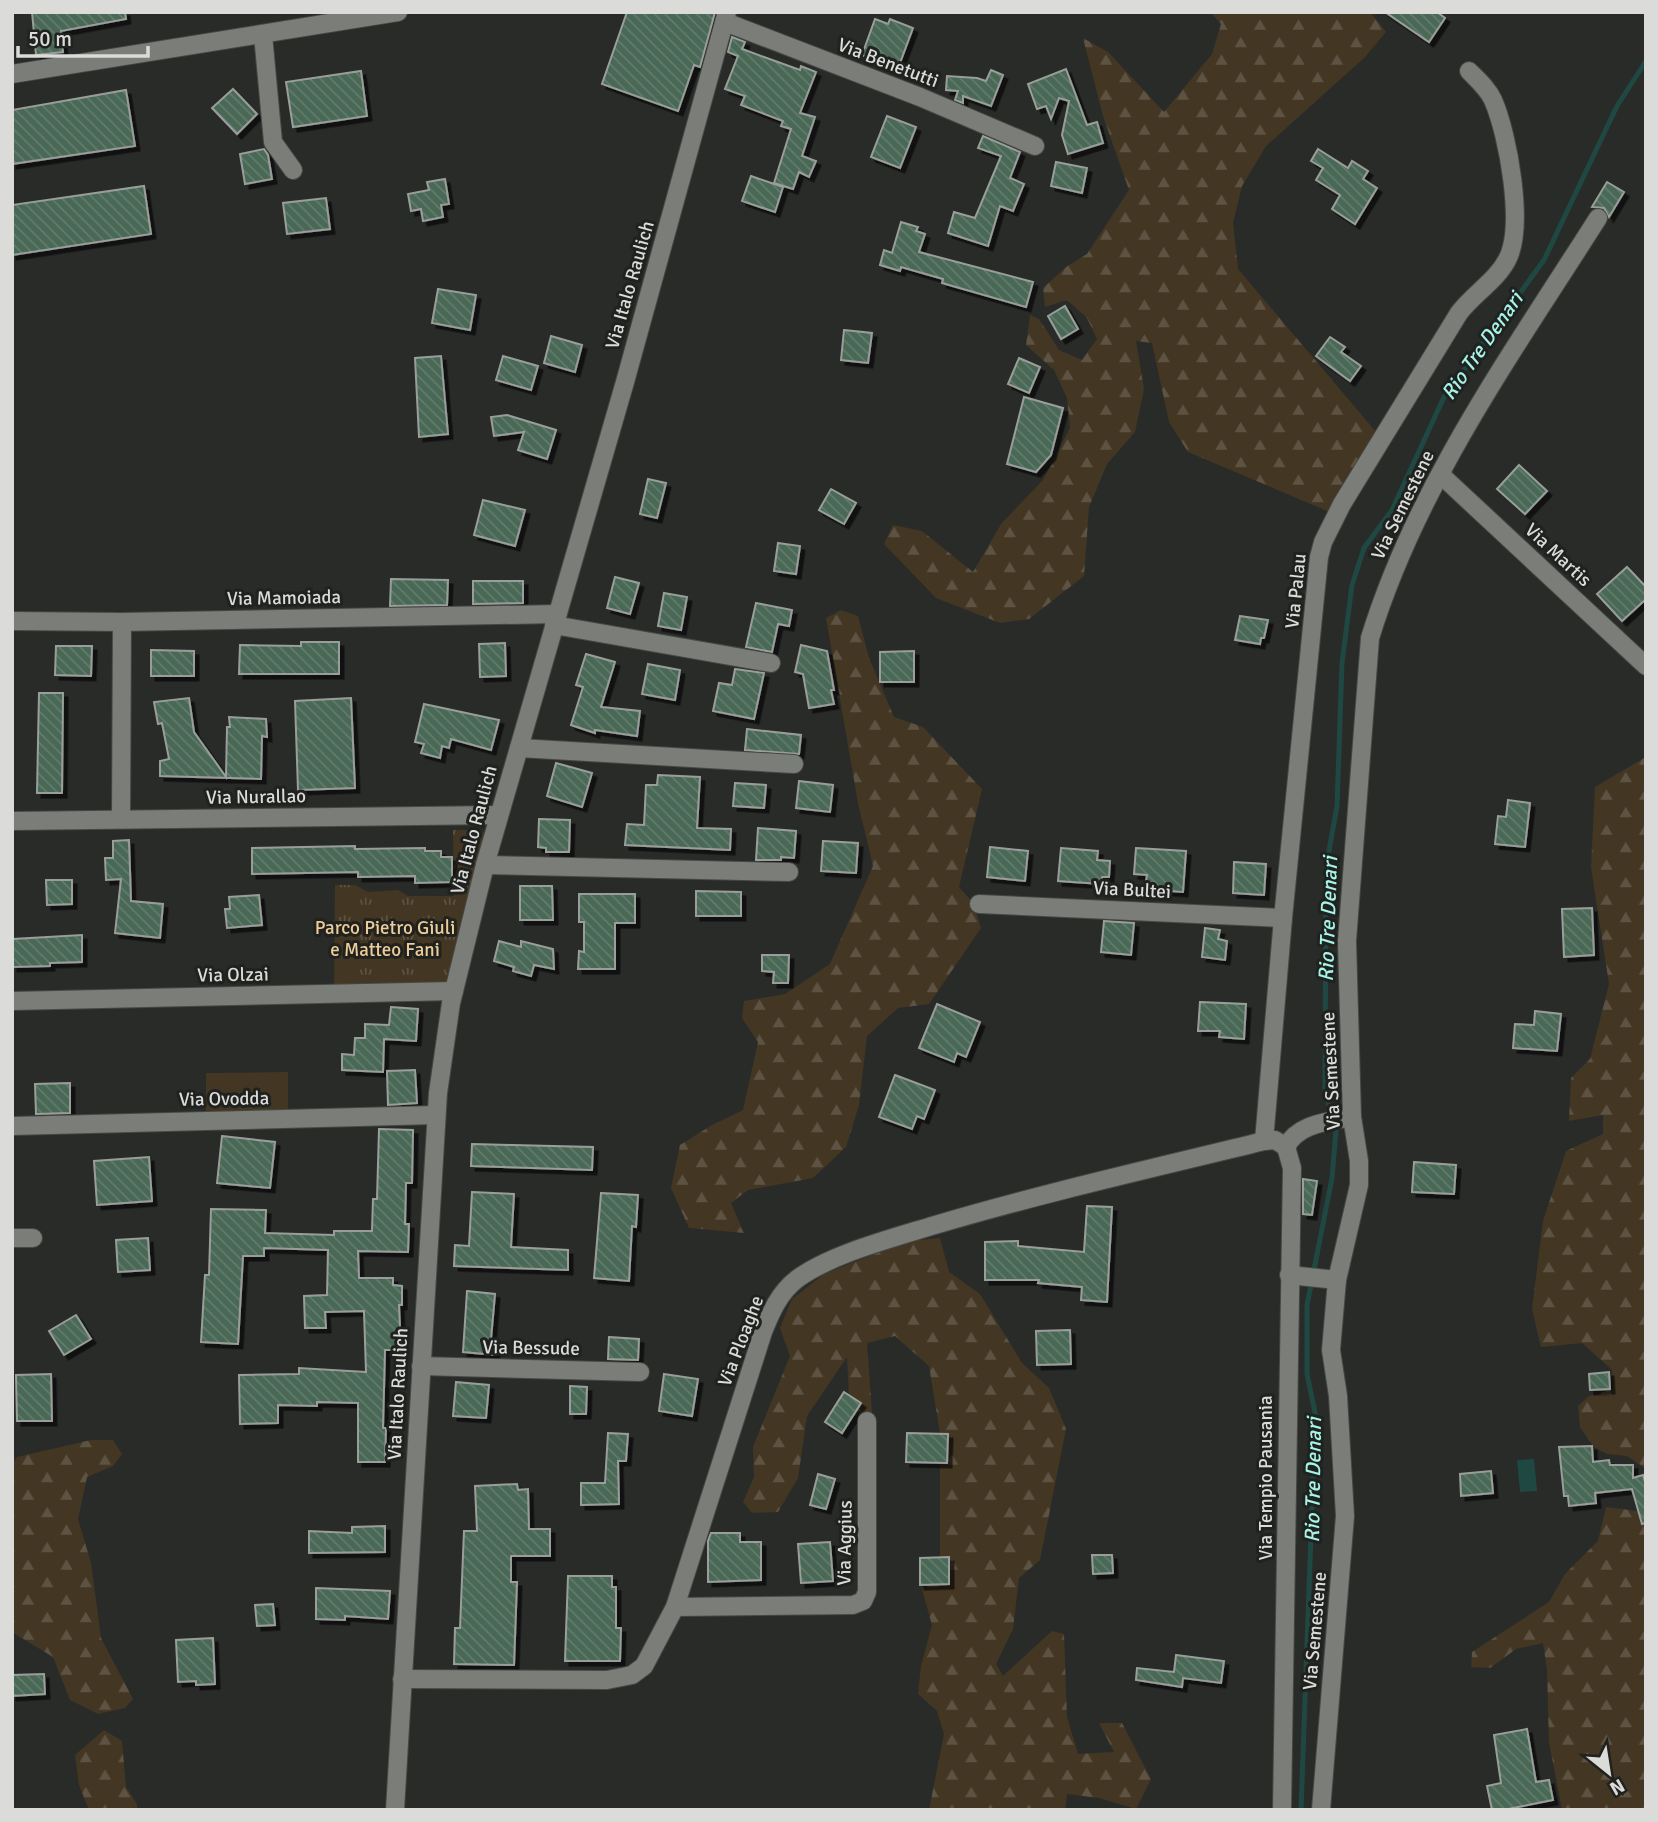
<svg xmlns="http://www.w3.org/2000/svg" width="1658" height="1822" viewBox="0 0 1658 1822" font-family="Signika,sans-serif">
<defs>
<pattern id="grass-tufts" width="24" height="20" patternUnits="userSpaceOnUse" patternTransform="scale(1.75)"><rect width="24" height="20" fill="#433623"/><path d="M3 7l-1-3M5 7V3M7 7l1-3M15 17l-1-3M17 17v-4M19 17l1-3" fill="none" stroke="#5e5242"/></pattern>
<pattern id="forest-firs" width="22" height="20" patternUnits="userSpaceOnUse" patternTransform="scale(1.75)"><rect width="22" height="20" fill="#433623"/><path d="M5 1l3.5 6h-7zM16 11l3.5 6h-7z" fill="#5e5242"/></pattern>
<pattern id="building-back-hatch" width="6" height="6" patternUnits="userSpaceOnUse" patternTransform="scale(1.75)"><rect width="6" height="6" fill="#486755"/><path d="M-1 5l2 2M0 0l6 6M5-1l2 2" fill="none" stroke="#627c6d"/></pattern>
<filter id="shadow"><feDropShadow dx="4.5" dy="4.5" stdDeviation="0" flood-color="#0009"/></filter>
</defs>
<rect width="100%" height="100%" fill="#292b28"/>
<!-- grass -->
<path fill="url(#grass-tufts)" d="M453,830H478L483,832L484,839L448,987L334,989L335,885H355L368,892L398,890L408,896H454Z"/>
<!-- forest -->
<g fill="url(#forest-firs)">
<path d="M1210,12H1370L1386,32L1364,58L1266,146L1242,186L1233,223L1238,269L1377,433L1332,513L1188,452L1169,422L1152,343L1136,341L1144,389L1135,432L1107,464L1089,507L1084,576L1029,619L1000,623L936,598L884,544L893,525L922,531L973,572L1001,524L1043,480L1070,428L1067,398L1054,370L1026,345L1030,315L1039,319L1059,350L1082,360L1097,339L1087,318L1067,300L1045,307L1043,288L1066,267L1087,254L1129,190L1103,116L1083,38L1108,52L1164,112L1212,54L1221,24Z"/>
<path d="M841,610L858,616L869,658L894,717L923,727L982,789L959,887L973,903L981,928L929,1004L898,1008L867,1036L859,1105L846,1147L813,1178L748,1190L731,1203L744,1233L689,1228L671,1188L680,1145L712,1125L743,1110L758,1042L742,1018L744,1001L785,994L830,964L873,866L858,803L826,618Z"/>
<path d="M1644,758L1646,759V1469L1627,1456L1607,1454L1594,1447L1580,1427L1578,1406L1589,1396L1613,1389L1612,1370L1582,1343L1541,1347L1532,1309L1543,1221L1566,1151L1603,1134V1115L1569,1121L1571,1078L1590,1059L1609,984L1591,867L1595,787Z"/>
<path d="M940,1238L949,1272L980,1294L1022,1363L1049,1388L1066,1429L1040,1560L1019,1578L1013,1629L996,1664L1003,1676L1052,1631L1064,1634L1067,1717L1078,1754L1114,1752L1099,1723H1122L1151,1779L1136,1809L1099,1798L1067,1794L1065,1810H929L944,1734L937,1711L918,1694L921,1666L932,1625L922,1589L940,1573V1433L929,1366L895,1336L867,1343L872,1414L850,1417L847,1357L807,1416L798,1478L778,1512L752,1513L743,1502L754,1477L753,1447L790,1356L780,1328L792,1299L824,1274L908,1241Z"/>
<path d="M91,1440H113L122,1454L113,1466L87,1477L78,1519L91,1563L101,1638L133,1699L125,1708L98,1714L70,1700L53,1657L12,1632V1464L17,1457Z"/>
<path d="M1646,1504V1810H1562L1549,1742L1547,1670L1543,1643L1516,1649L1490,1668L1471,1667L1472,1652L1549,1602L1565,1574L1598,1541L1606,1507L1637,1511Z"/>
<path d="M104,1730L122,1741L126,1787L137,1804V1810H89L79,1785L75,1755Z"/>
</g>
<!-- pitch -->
<path fill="#433623" d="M288,1072V1111L206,1112V1073Z"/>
<!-- water -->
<path fill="#1f4843" d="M1534,1459L1537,1491L1520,1492L1517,1460Z"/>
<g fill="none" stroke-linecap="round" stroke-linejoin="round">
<!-- stream -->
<path stroke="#1f4843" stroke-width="5" d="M1301,1810L1313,1479L1318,1427L1307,1374V1305L1332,1178L1336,1130L1325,1091L1326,868L1337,806L1342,663L1352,585L1364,548L1392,510L1444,397L1544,260L1617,106L1646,61"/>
</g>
<!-- building -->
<g fill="url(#building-back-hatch)" stroke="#9a9e9b" stroke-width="2" filter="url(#shadow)">
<path d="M32,12H125L126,19L61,31L63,52L36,55Z"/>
<path d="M627,12H715L700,67L694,65L678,111L602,84Z"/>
<path d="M1385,12H1437L1445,18L1429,42Z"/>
<path d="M875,19L888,24L890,19L913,28L897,71L862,55Z"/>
<path d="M732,37L745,42L742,49L800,70L801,66L816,72L800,113L815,117L802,156L816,161L809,177L799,172L793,189L774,183L791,129L781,126L783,121L741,105L745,96L725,89L738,56L728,52Z"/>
<path d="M1066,69L1087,125L1097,122L1103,143L1068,154L1062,135L1069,101L1059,98L1051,119L1046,106L1037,109L1028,84Z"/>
<path d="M991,70L1003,75L991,106L963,96V103L955,100L958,91L946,90L947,76L977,78L986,81Z"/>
<path d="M361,71L367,116L293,127L286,82Z"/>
<path d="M233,89L257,114L237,134L212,108Z"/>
<path d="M126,90L135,146L12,164V110Z"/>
<path d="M887,116L916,127L900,168L871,157Z"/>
<path d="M983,136L1020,152L1010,178L1024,184L1013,211L1000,206L988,246L948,233L954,212L975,218L1001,156L978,148Z"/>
<path d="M264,149L268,155L272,179L245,184L240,154Z"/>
<path d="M1318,149L1348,168L1352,161L1368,171L1363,179L1377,188L1355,224L1332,209L1340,195L1316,180L1323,168L1311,161Z"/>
<path d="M1056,162L1087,168L1082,193L1051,186Z"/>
<path d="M751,176L783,187L775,212L742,201Z"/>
<path d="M445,179L449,204L441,205L443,217L423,221L421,209L411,211L408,194L429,190L427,182Z"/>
<path d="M1607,182L1624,192L1609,217L1604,208L1592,207Z"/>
<path d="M144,186L151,234L12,255V205Z"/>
<path d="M326,198L330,229L287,234L283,203Z"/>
<path d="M901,222L918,227L916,231L925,234L919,252L1033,282L1026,307L942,283L943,279L901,267L900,271L880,265L884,250L892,253Z"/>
<path d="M438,289L476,295L470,330L432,323Z"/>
<path d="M1065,306L1078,329L1061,339L1048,316Z"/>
<path d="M844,330L872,333L868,363L841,360Z"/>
<path d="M551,336L582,345L575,372L544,363Z"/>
<path d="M1330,337L1345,347L1341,352L1361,366L1350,381L1316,356Z"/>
<path d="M441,356L448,434L419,437L415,358Z"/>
<path d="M503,356L538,366L531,390L496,380Z"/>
<path d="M1019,358L1040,367L1029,393L1008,384Z"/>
<path d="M1024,397L1063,408L1051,455L1036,472L1007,464Z"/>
<path d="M507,415L556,430L547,459L518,450L524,432L494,436L491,417Z"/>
<path d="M1519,465L1547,491L1525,514L1497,489Z"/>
<path d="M648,479L666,483L657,518L640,514Z"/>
<path d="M831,489L856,503L844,524L819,510Z"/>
<path d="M483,500L525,510L515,546L474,535Z"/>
<path d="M778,543L800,546L796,574L774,571Z"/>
<path d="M1627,567L1646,587V599L1622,621L1597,594Z"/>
<path d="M615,577L639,583L630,614L607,608Z"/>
<path d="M391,579L448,580L447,605L390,606Z"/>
<path d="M473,581H523V603L473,604Z"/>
<path d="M664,593L687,597L681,630L658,626Z"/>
<path d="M756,603L792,610L789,626L778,624L772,652L746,647Z"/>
<path d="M1240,616L1268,620L1264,638H1261L1260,644L1235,640Z"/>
<path d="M301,642H339V674H239L240,645L301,646Z"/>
<path d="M505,643L506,676L480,677L479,644Z"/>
<path d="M801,645L827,651L834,690H831L834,704L809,708L803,674L795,672Z"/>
<path d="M56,646H92L91,676L55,675Z"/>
<path d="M151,650L194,651V676H151Z"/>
<path d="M914,651V682H880V652Z"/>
<path d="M586,654L615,662L601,707L640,711L637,736L595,730V733L571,725L583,687L576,685Z"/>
<path d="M648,664L680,670L675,700L642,694Z"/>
<path d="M735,669L764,673L754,719L713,711L719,683L732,685Z"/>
<path d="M39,693H63L62,793H37Z"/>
<path d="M189,698L194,732L226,777L227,727H230L229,717L266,719L267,737L262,736L261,779L160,776V761L169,759L162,723L158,724L154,702Z"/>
<path d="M351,698L355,788L298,790L295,701Z"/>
<path d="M424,704L499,720L491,750L451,739L449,748L442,746L440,758L421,753L424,744L415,742Z"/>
<path d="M747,729L801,735L799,754L745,750Z"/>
<path d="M556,763L592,773L582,807L547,796Z"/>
<path d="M658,775L700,777L697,828L731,829L730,850L625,845L627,824L644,825L646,785H657Z"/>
<path d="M799,781L833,785L830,812L796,808Z"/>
<path d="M735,783L766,785L764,808L733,806Z"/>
<path d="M1508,800L1530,803L1525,847L1495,844L1498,816L1506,817Z"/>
<path d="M539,819L570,820L569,852H546V848L538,847Z"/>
<path d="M758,828L796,831L794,858L781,857V860H756Z"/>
<path d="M129,840L131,901L163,904L160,938L115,933L121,879L106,880L105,858H113V841Z"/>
<path d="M823,841L858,843L856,873L821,871Z"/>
<path d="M355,846V849L425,848V851H441V857H452V882L415,883V876L358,877V872L252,874V848Z"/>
<path d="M990,847L1028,851L1025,881L987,877Z"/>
<path d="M1061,848L1098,851L1097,860L1110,861L1109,877H1102L1101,884L1058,881Z"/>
<path d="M1136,848L1186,851L1183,892L1155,890V883L1146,882L1147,875L1134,874Z"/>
<path d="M1234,862L1266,864L1264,895L1233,893Z"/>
<path d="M46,880H72V904L47,905Z"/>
<path d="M520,886H552L553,920H520Z"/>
<path d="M696,891L741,892V916H696Z"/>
<path d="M579,894H635V923H615V969H578L579,951L584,952V922H579Z"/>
<path d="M259,895L262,925L227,928L225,909H230L229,897Z"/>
<path d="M1592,908L1594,955L1564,957L1562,909Z"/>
<path d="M1104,921L1134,923L1131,955L1101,952Z"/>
<path d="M1205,928L1220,930L1218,939L1227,941L1225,960L1202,957Z"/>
<path d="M82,935V962L50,963V966L13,967V939Z"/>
<path d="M499,941L521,947V941L553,949L554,969L534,965L531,976L513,971L514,967L494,961Z"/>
<path d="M762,955H789L788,983H773L774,972L762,971Z"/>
<path d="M1200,1002L1246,1004L1244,1039L1219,1037L1220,1031H1198Z"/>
<path d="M937,1004L980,1022L966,1057L957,1053L954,1062L919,1048Z"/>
<path d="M391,1007L418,1009L416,1041L384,1039L383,1072L342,1070V1054L354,1055L355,1038H365V1024L389,1025Z"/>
<path d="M1535,1011L1561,1014L1557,1051L1513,1048L1515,1024L1534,1025Z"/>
<path d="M415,1070L417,1103L388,1105L387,1071Z"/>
<path d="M895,1075L935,1090L924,1119L917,1116L912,1129L879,1117Z"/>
<path d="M70,1083V1113L36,1114L35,1084Z"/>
<path d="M379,1129L413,1130L412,1183H406L405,1224H409L408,1252L358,1251L359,1278H393V1285L402,1286V1305H399L401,1350H385L383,1428H386L385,1462H358V1403L317,1402V1406L278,1405V1423L240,1424L239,1375L299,1374V1368L366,1372L364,1311L325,1312L326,1328H305L304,1296L327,1295L328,1250L264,1248V1256H243L238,1344L201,1342L205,1275H209L211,1209L266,1210L265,1233L334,1235V1231H372L373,1199H377Z"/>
<path d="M222,1136L275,1142L270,1188L217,1183Z"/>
<path d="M472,1144L593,1147L592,1170L471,1166Z"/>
<path d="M149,1157L152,1201L97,1205L94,1161Z"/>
<path d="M1414,1162L1456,1165L1454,1194L1412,1192Z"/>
<path d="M1303,1179L1317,1181L1312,1215L1303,1214Z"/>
<path d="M472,1192L514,1194L511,1247L568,1250V1270L454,1266L455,1245L469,1246Z"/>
<path d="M601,1193L638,1195L636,1227L632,1226L629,1281L594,1278Z"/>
<path d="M1087,1206L1112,1207L1107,1302L1081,1300L1082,1287L1038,1283L1039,1280H985V1242L1018,1241V1246L1084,1252Z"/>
<path d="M148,1238L150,1270L118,1272L116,1240Z"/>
<path d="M467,1291L495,1294L491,1339H496L495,1355L463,1352Z"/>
<path d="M76,1315L91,1339L64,1355L49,1331Z"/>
<path d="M1070,1330L1071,1364L1037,1365L1036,1331Z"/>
<path d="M609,1337L639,1339L638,1360L608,1359Z"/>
<path d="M1609,1372L1610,1389L1590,1390L1589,1374Z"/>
<path d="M51,1374L52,1421H17L16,1375Z"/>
<path d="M664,1374L698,1379L692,1416L659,1411Z"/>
<path d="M456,1382L489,1385L486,1418L453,1416Z"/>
<path d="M570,1386L587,1387L586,1414H570Z"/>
<path d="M844,1392L861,1403L842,1433L825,1422Z"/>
<path d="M608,1433L628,1434L626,1461H618L619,1504L581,1505V1483H605Z"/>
<path d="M907,1433L948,1434L947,1463L906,1462Z"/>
<path d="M1592,1446L1593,1462L1609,1460L1610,1465H1633V1478L1643,1475L1646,1485V1523L1642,1524L1632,1489L1595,1493L1596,1503L1569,1506L1568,1496H1564L1559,1447Z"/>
<path d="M1491,1471L1493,1493L1461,1496L1460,1474Z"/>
<path d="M818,1474L835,1479L826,1509L810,1505Z"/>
<path d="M517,1484L518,1490L528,1489L529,1529H550V1556H511V1582H517L514,1665L454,1664L455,1628H460L464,1531H477L475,1486Z"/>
<path d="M385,1526V1552L309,1553V1531L352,1533V1527Z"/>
<path d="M711,1533H740V1542H761V1580L708,1582V1541Z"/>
<path d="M830,1542L833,1581L801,1583L798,1544Z"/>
<path d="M1092,1555H1112L1113,1573L1093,1574Z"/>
<path d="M949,1557V1584L920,1585V1558Z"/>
<path d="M568,1576H612V1587H616V1628H621L620,1661H565Z"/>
<path d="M316,1588L390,1591L388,1619L345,1616V1620L316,1619Z"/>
<path d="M273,1604L275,1625L257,1626L255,1605Z"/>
<path d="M213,1638L215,1684L196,1685V1681L178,1682L176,1640Z"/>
<path d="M1176,1655L1224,1661L1221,1683L1183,1678L1182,1687L1136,1680L1137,1668L1174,1672Z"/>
<path d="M44,1674L45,1694L12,1696V1675Z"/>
<path d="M1527,1729L1536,1782L1549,1780L1553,1800L1503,1810H1492L1487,1786L1501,1783L1494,1735Z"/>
</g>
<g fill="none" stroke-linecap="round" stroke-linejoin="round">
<!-- minor casing -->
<g stroke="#464845" stroke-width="20">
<g id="minor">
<path d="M725,22L920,97L1035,146"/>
<path d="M263,35L273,142L293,170"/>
<path d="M12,74L398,12"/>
<path d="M1441,475L1646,666"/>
<path d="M12,621L122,622L557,614"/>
<path d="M554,625L771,663"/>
<path d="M519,748L794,764"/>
<path d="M121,819L122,622"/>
<path d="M12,821L499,815"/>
<path d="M485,865L789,872"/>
<path d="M979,904L1283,918"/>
<path d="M12,1001L454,991"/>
<path d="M12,1126L436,1115"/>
<path d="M1264,1141L1283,918L1319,557L1323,542L1342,504L1459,313C1473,294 1496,281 1507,260C1525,227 1508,134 1493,100C1488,89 1478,80 1469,71"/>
<path d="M1286,1147C1298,1123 1328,1122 1352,1117"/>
<path d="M12,1238H33"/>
<path d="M1289,1275L1337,1280"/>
<path d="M421,1366L640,1372"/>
<path d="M675,1607L853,1605L863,1601L867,1592V1421"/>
<path d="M402,1679L607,1680L632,1675L644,1666L675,1607L763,1332C771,1312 779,1293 797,1279C831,1254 893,1238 935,1225C1043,1193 1154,1168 1264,1141L1275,1140L1286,1147"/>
<path d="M395,1810L438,1093L451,1003L485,865L625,382L727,12"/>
<path d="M1282,1810L1292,1168L1286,1147"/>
<path d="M1321,1810L1345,1516L1338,1396L1331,1350L1337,1280L1359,1185V1161L1352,1117L1347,941L1370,638C1417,485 1513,352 1598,218"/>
</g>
</g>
<!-- minor -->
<use href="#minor" stroke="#7b7d79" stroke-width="18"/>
</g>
<g text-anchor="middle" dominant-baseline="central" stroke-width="6" stroke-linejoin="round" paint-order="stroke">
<!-- street labels -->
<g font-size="19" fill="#dbdcda" stroke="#20221f">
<text transform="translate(888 63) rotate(21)">Via Benetutti</text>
<text transform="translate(630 285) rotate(-74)">Via Italo Raulich</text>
<text transform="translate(1403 505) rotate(-64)">Via Semestene</text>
<text transform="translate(1558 555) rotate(43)">Via Martis</text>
<text transform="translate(1296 591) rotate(-84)">Via Palau</text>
<text transform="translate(284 598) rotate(-1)">Via Mamoiada</text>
<text transform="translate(256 797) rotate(-1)">Via Nurallao</text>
<text transform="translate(474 830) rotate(-75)">Via Italo Raulich</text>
<text transform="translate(1132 890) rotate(3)">Via Bultei</text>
<text transform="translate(233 975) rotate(-1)">Via Olzai</text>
<text transform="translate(1331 1071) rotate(-93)">Via Semestene</text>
<text transform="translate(224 1099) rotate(-1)">Via Ovodda</text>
<text transform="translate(741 1341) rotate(-69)">Via Ploaghe</text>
<text transform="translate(531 1348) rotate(1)">Via Bessude</text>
<text transform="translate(398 1394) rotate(-87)">Via Italo Raulich</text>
<text transform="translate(1266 1478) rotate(-90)">Via Tempio Pausania</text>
<text transform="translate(845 1543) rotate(-89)">Via Aggius</text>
<text transform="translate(1315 1631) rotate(-85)">Via Semestene</text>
</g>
<!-- park labels -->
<g font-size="19" fill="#ec9" stroke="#20221f">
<text x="385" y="928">Parco Pietro Giuli<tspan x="385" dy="22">e Matteo Fani</tspan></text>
</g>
<!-- water labels -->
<g font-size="21" font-style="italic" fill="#a7f4e9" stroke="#20221f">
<text transform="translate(1482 346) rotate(-55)">Rio Tre Denari</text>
<text transform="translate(1328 919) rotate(-88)">Rio Tre Denari</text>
<text transform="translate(1313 1480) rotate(-89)">Rio Tre Denari</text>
</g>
</g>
<!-- border -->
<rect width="1658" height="1822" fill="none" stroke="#dbdcda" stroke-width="28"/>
<!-- north arrow -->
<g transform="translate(1609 1773) rotate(150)" stroke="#20221f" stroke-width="5" paint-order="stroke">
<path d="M0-5L12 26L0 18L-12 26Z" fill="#dbdcda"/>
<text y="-10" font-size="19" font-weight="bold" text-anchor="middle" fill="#dbdcda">N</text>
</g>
<!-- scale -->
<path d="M18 46v10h130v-10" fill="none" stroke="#dbdcda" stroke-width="3.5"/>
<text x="28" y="46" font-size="21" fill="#dbdcda" stroke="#20221f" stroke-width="5" paint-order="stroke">50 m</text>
</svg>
